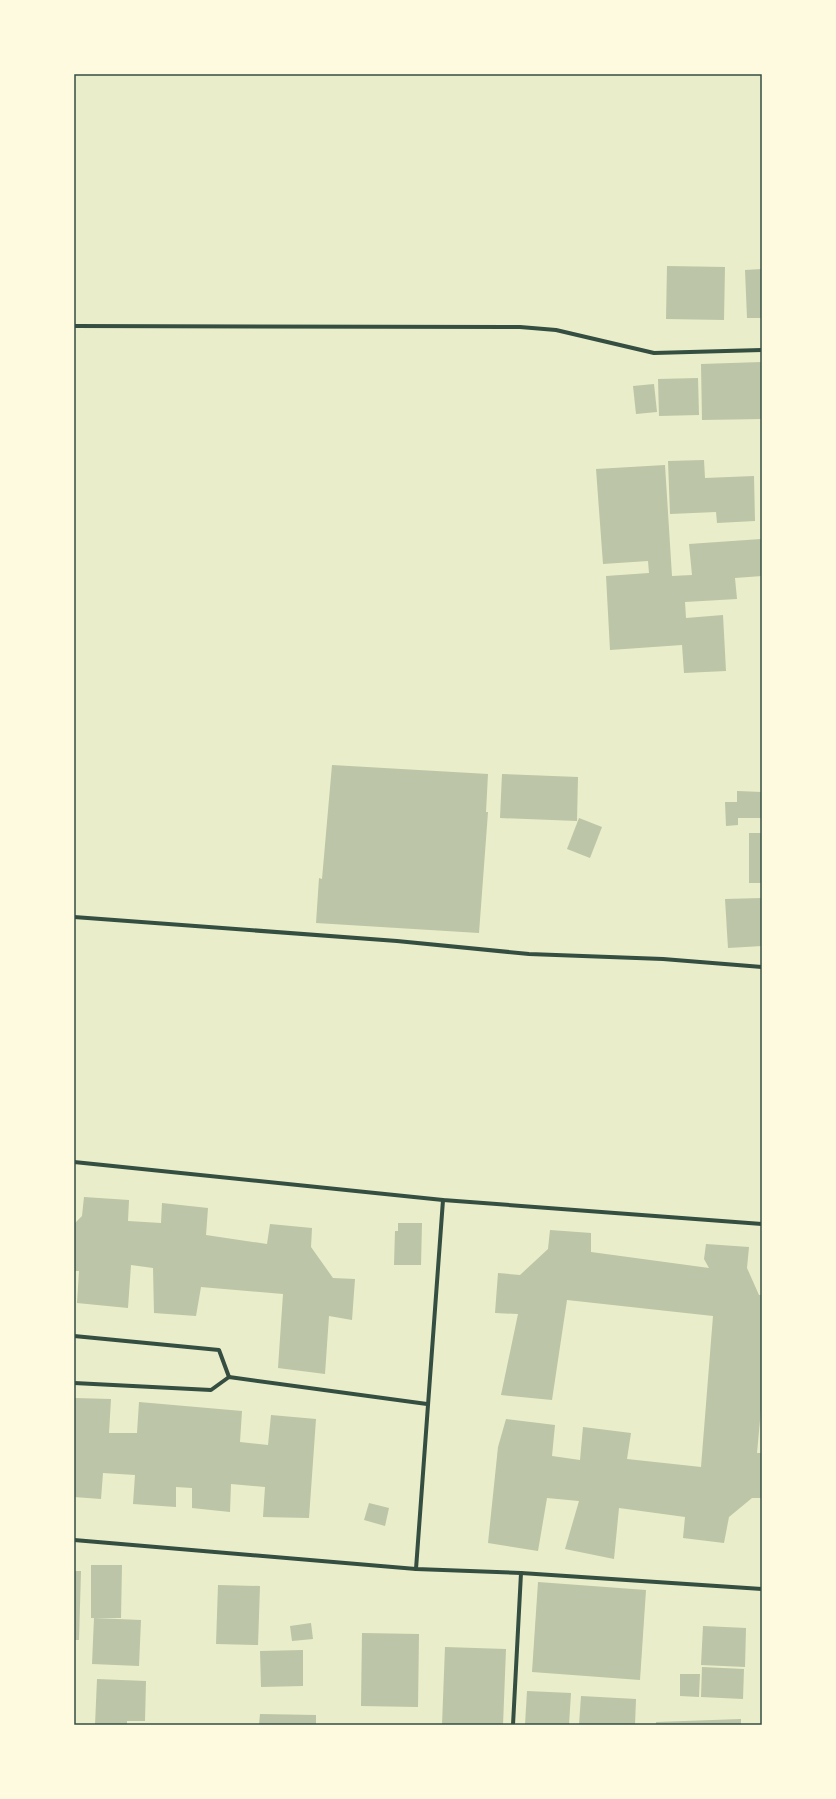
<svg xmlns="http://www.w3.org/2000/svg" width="836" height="1799" viewBox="0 0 836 1799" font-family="Arial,sans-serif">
<rect width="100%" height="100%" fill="#e9edc9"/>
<!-- building -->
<g fill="#bcc5a7">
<path d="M667,266L725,267L724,320L666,319Z"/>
<path d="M762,269V318H747L745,270Z"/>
<path d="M762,362V419L702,420L701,364Z"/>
<path d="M698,378L699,415L659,416L658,379Z"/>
<path d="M654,384L657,412L636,414L633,386Z"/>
<path d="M704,460L705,478L754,476L755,521L717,523L716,512L670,514L668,461Z"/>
<path d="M665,465L672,576L692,575L689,544L761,539L762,576L735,578L737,599L685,602L686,618L723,615L726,671L684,673L682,645L610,650L606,576L649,573L648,561L603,564L596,469Z"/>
<path d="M332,765L488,774L486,812H488L479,933L316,923L319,878L322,879Z"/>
<path d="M502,774L578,777L577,821L500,818Z"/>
<path d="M737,791L762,792V818H738V825L726,826L725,802H737Z"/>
<path d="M579,818L602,827L590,858L567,849Z"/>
<rect x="749" y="833" width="13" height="50"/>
<path d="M762,898V946L728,948L725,899Z"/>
<path d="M84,1197L129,1200L128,1221L161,1223L162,1203L208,1208L206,1235L267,1244L270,1224L312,1228L311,1247L333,1278L355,1279L352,1320L329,1316L325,1374L278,1368L283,1294L201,1287L196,1316L154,1313L153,1268L131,1265L128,1308L77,1303L79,1271H74V1224L82,1216Z"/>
<path d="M398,1223H422L421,1265H394L395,1231H398Z"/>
<path d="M550,1230L591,1233V1252L709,1268L704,1259L706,1244L749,1247L747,1268L759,1295H762V1398L757,1453H762V1498H752L729,1517L724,1543L683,1538L685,1517L619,1508L614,1559L565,1549L579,1501L547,1498L538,1551L488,1543L498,1447L506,1419L555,1425L552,1456L580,1460L583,1427L631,1433L627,1459L701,1467L713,1316L567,1300L552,1400L501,1395L518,1314L495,1313L498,1273L520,1275L548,1249Z"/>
<path d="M74,1398L111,1399L109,1433H137L139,1402L242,1411L240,1442L268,1445L271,1415L316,1419L309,1518L263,1517L265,1487L231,1484L230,1512L192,1508V1488L176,1487V1507L133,1504L135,1475L103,1473L101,1499L74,1497Z"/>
<path d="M369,1503L389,1508L385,1526L364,1520Z"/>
<path d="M91,1565H122L121,1618H91Z"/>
<path d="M74,1571H81L79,1640H74Z"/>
<path d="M538,1582L646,1590L640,1680L532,1672Z"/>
<path d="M218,1585L260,1586L258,1645L216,1644Z"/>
<path d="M94,1618L141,1620L139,1666L92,1664Z"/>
<path d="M311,1623L313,1639L292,1641L290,1626Z"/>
<path d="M703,1626L746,1628L745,1667L701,1665Z"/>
<path d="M362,1633L419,1634L418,1707L361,1706Z"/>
<path d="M445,1647L506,1649L503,1725H442Z"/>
<path d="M303,1650V1686L261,1687L260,1651Z"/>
<path d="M702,1667L744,1669L743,1699L701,1697Z"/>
<path d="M680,1674H700L699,1697L680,1696Z"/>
<path d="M97,1679L146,1681L145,1721H127V1725H95Z"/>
<path d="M527,1691L571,1693L569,1725H525Z"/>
<path d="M581,1696L636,1699L635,1725H579Z"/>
<path d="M260,1714L316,1715V1725H259Z"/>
<path d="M741,1719V1725H656V1722Z"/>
</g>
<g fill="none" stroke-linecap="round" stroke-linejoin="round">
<!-- minor -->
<g stroke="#344e41" stroke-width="4">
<path d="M74,326L520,327L556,330L654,353L762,350"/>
<path d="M74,917L397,941L529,954L663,959L762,967"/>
<path d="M74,1162L443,1200L762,1224"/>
<path d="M74,1336L219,1350L229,1377"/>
<path d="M74,1383L211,1390L229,1377L427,1404"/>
<path d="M74,1540L416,1569L521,1573L762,1589"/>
<path d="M416,1569L443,1200"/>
<path d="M513,1725L521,1573"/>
</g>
</g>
<!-- border -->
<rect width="836" height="1799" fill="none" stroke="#fefae0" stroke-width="150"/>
<rect x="75" y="75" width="686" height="1649" fill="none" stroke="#344e41" stroke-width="1.5"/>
</svg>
